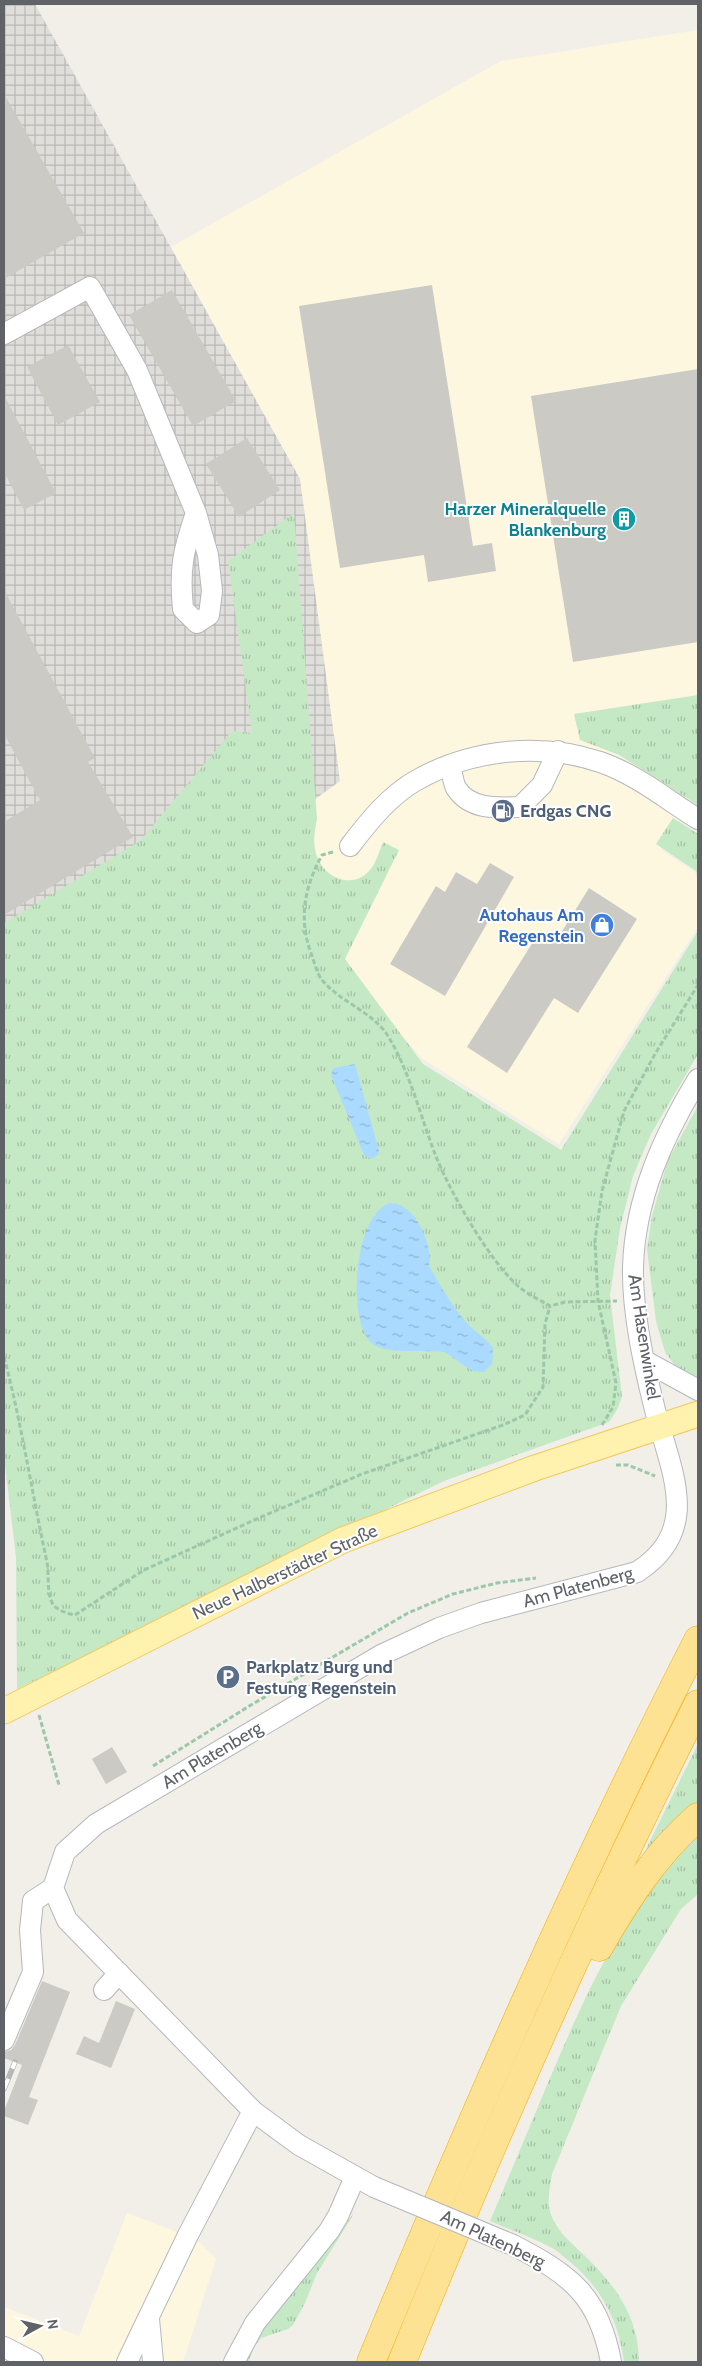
<svg xmlns="http://www.w3.org/2000/svg" width="702" height="2366" viewBox="0 0 702 2366" font-family="Cabin,sans-serif">
<defs>
<pattern id="industrial-grid" width="8" height="8" patternUnits="userSpaceOnUse" patternTransform="scale(1.25)"><rect width="8" height="8" fill="#e0deda"/><path d="M0 4h8M4 0v8" fill="none" stroke="#b9b8b5"/></pattern>
<pattern id="grass-tufts" width="24" height="20" patternUnits="userSpaceOnUse" patternTransform="scale(1.25)"><rect width="24" height="20" fill="#c5e8c5"/><path d="M3 7l-1-3M5 7V3M7 7l1-3M15 17l-1-3M17 17v-4M19 17l1-3" fill="none" stroke="#a3c0a4"/></pattern>
<pattern id="water-ripples" width="26" height="14" patternUnits="userSpaceOnUse" patternTransform="scale(1.25)"><rect width="26" height="14" fill="#aadaff"/><path d="M2 4q2-2 4 0t4 0M15 11q2-2 4 0t4 0" fill="none" stroke="#8eb4d2"/></pattern>
</defs>
<rect width="100%" height="100%" fill="#f1efe8"/>
<!-- commercial -->
<g fill="#fef7e0">
<path d="M698,30V791L661,850L695,872L698,883V927L559,1144L423,1059L384,1016L261,839L300,479L171,247L501,61Z"/>
<path d="M127,2213L196,2239L216,2259L183,2362H4V2307L79,2336Z"/>
</g>
<!-- industrial -->
<path fill="url(#industrial-grid)" d="M4,4H35L300,479L340,781L261,839L4,941Z"/>
<!-- grass -->
<g fill="url(#grass-tufts)">
<path d="M294,513L317,819C315,829 313,839 315,849C320,879 357,894 374,864C378,857 380,849 383,842L399,850L345,959L423,1064L561,1150L698,931V1054L651,1134L633,1176L620,1228L610,1295L622,1397L617,1410L609,1422L444,1481L17,1689L16,1557L4,1457V923L140,841L232,731L252,733L228,561Z"/>
<path d="M698,695V805L619,755L580,740L574,714Z"/>
<path d="M673,818L698,834V877L696,871L656,844Z"/>
<path d="M698,1106V1380L676,1367L665,1352L656,1321L647,1249L652,1216L668,1160Z"/>
<path d="M698,1744V1806L653,1852L646,1849Z"/>
<path d="M698,1835V1894L681,1909L621,2006L552,2174C550,2186 547,2200 550,2212C556,2230 569,2241 583,2254C614,2284 639,2316 639,2362H624C619,2321 601,2287 569,2261C563,2256 557,2250 550,2247C531,2237 510,2230 490,2221C510,2174 530,2126 550,2078C588,1989 626,1903 698,1835Z"/>
<path d="M355,2212L317,2273L305,2303L293,2325L288,2329L261,2338L255,2346L248,2362H242L253,2340Z"/>
</g>
<!-- water -->
<g fill="url(#water-ripples)">
<path d="M355,1064L379,1151L378,1155L371,1159L364,1155L331,1075L333,1068Z"/>
<path d="M390,1203C395,1204 401,1204 405,1208C420,1218 433,1249 429,1266C441,1286 452,1307 468,1324C476,1333 486,1338 493,1348L492,1364L484,1372C467,1373 458,1359 444,1352C427,1350 385,1354 373,1344C346,1325 353,1215 390,1203Z"/>
</g>
<!-- building -->
<g fill="#cccac5">
<path d="M4,94L84,233L4,279Z"/>
<path d="M432,285L473,546L492,543L496,571L428,582L424,555L340,568L299,306Z"/>
<path d="M172,290L236,401L193,426L129,315Z"/>
<path d="M68,345L100,402L58,425L27,367Z"/>
<path d="M698,369V642L573,662L531,396Z"/>
<path d="M4,395L56,493L24,510L4,472Z"/>
<path d="M247,438L280,490L239,517L206,464Z"/>
<path d="M4,590L95,758L88,762L133,837L4,915V822L40,800L4,734Z"/>
<path d="M490,863L514,877L445,996L390,964L436,886L445,892L456,872L477,884Z"/>
<path d="M589,888L637,919L578,1013L554,998L507,1073L467,1047L540,931L556,941Z"/>
<path d="M112,1747L127,1772L106,1784L92,1759Z"/>
<path d="M42,1981L70,1992L29,2097L38,2100L28,2125L4,2116V2111L22,2065L4,2058V2052L11,2050L15,2045Z"/>
<path d="M116,2001L135,2009L111,2068L76,2054L84,2036L99,2043Z"/>
</g>
<g fill="none" stroke-linecap="round" stroke-linejoin="round">
<!-- minor casing -->
<g stroke="#b5b8bc" stroke-width="22">
<g id="minor">
<path d="M4,334L90,287L137,370L196,513L208,555L212,591L209,615L197,623L183,609C179,569 183,551 196,513"/>
<path d="M450,765C452,772 453,782 456,788C470,810 497,808 520,807L542,785L558,751"/>
<path d="M350,846C369,821 390,795 417,780C472,749 541,742 600,762C636,774 667,800 698,819"/>
<path d="M645,1361L698,1390"/>
<path d="M104,1990L119,1973"/>
<path d="M4,2040L33,1972L30,1930L33,1901L53,1888"/>
<path d="M374,2187L299,2145L253,2111L67,1920L53,1888L65,1852L96,1824L381,1655L439,1628L481,1613L637,1572C702,1530 672,1474 655,1410C644,1366 632,1312 633,1267C635,1198 663,1137 698,1079"/>
<path d="M513,2245C571,2275 599,2296 611,2362"/>
<path d="M149,2319L153,2362"/>
<path d="M4,2347L33,2362"/>
<path d="M127,2362L188,2235L253,2111"/>
<path d="M234,2362L255,2323L329,2231L338,2216L355,2177"/>
</g>
</g>
<!-- major casing -->
<g stroke="#f2c960" stroke-width="27">
<path id="major" d="M4,1711L343,1540L535,1468L698,1414"/>
</g>
<!-- highway casing -->
<g stroke="#f9ab00" stroke-width="29">
<g id="highway">
<path d="M599,1947C626,1900 656,1853 698,1817"/>
<path d="M371,2362C472,2118 577,1876 698,1640"/>
<path d="M402,2362C492,2139 590,1919 698,1704"/>
</g>
</g>
<!-- path -->
<g stroke="#9cc7a9" stroke-width="3" stroke-dasharray="5 2.5" stroke-linecap="butt">
<path d="M333,852L322,855C305,886 298,918 311,953C314,961 317,974 322,980C340,1002 373,1012 388,1036C411,1074 421,1119 437,1159C452,1195 489,1260 518,1286C527,1294 540,1300 550,1306L565,1302L617,1301"/>
<path d="M4,1357C22,1425 32,1494 47,1562C49,1574 47,1588 51,1600C54,1610 66,1613 75,1615L144,1570L261,1517L362,1474L503,1425L525,1415L543,1387L545,1324L550,1306"/>
<path d="M602,1425L613,1407L616,1383L598,1301L595,1240L602,1191L624,1111L655,1054L698,985"/>
<path d="M616,1465H628L655,1476"/>
<path d="M39,1715L59,1785"/>
<path d="M153,1766L251,1705L408,1613L453,1594L497,1583L536,1578"/>
</g>
<!-- minor -->
<use href="#minor" stroke="#fff" stroke-width="20"/>
<!-- major -->
<use href="#major" stroke="#fff2af" stroke-width="25"/>
<!-- highway -->
<use href="#highway" stroke="#fde293" stroke-width="28"/>
<!-- rail casing -->
<g stroke="#b6b7b8" stroke-width="5.5">
<path id="rail" d="M4,2089L15,2062"/>
</g>
<!-- rail -->
<use href="#rail" stroke="#fff" stroke-width="4" stroke-dasharray="11" stroke-linecap="butt"/>
<!-- minor-bridge casing -->
<g stroke="#b5b8bc" stroke-width="22" stroke-linecap="butt">
<path id="minor-bridge" d="M374,2187L513,2245"/>
</g>
<!-- minor-bridge -->
<use href="#minor-bridge" stroke="#fff" stroke-width="20"/>
</g>
<!-- icons -->
<defs>
<g id="building-disc" transform="scale(1.25)"><circle r="9.5" fill="#0f9aa8" stroke="#fff"/><path d="M-4-6H4V6H1V3H-1V6H-4ZM-2.5-4.3h1.7v1.8h-1.7ZM.8-4.3h1.7v1.8H.8ZM-2.5-1h1.7V.8h-1.7ZM.8-1h1.7V.8H.8Z" fill="#fff"/></g>
<g id="fuel-disc" transform="scale(1.25)"><circle r="9.5" fill="#5c6f8a" stroke="#fff"/><path d="M-5.5-6h7V0h2V4h1.3V-2.5L3-4.5l.8-.8L6-3V5H2.5V1h-1V6h-7ZM-4.2-4.7v3.2H.2V-4.7Z" fill="#fff"/></g>
<g id="shop-disc" transform="scale(1.25)"><circle r="9.5" fill="#3f7fe0" stroke="#fff"/><path d="M-5-2.5h2.3a2.7 3.5 0 0 1 5.4 0H5L5.5 6h-11ZM-1.5-2.5h3a1.5 2.3 0 0 0-3 0Z" fill="#fff"/></g>
<g id="parking-disc" transform="scale(1.25)"><circle r="9.5" fill="#5c6f8a" stroke="#fff"/><path d="M-3.5-5.5H1a3.5 3.5 0 0 1 0 7H-1V5.5H-3.5ZM-1-3.4V-.6H.8a1.4 1.4 0 0 0 0-2.8Z" fill="#fff"/></g>
</defs>
<g fill-rule="evenodd">
<use href="#building-disc" x="624" y="519"/>
<use href="#fuel-disc" x="503" y="811"/>
<use href="#shop-disc" x="602" y="925"/>
<use href="#parking-disc" x="228" y="1677"/>
</g>
<g text-anchor="middle" dominant-baseline="central" stroke-width="4" stroke-linejoin="round" paint-order="stroke">
<!-- culture labels -->
<g font-size="18" font-weight="bold" fill="#0d838f" stroke="#fff" text-anchor="end">
<text x="606" y="509">Harzer Mineralquelle<tspan x="606" dy="21">Blankenburg</tspan></text>
</g>
<!-- service labels -->
<g font-size="18" font-weight="bold" fill="#4e5e75" stroke="#fff" text-anchor="start">
<text x="520" y="811">Erdgas CNG</text>
<text x="246" y="1667">Parkplatz Burg und<tspan x="246" dy="21">Festung Regenstein</tspan></text>
</g>
<!-- shop labels -->
<g font-size="18" font-weight="bold" fill="#366cbe" stroke="#fff" text-anchor="end">
<text x="584" y="915">Autohaus Am<tspan x="584" dy="21">Regenstein</tspan></text>
</g>
<!-- street labels -->
<g font-size="18" fill="#5f6368" stroke="#fff">
<text transform="translate(644 1337) rotate(81)">Am Hasenwinkel</text>
<text transform="translate(285 1572) rotate(-25)">Neue Halberstädter Straße</text>
<text transform="translate(578 1587) rotate(-15)">Am Platenberg</text>
<text transform="translate(212 1755) rotate(-31)">Am Platenberg</text>
<text transform="translate(493 2239) rotate(25)">Am Platenberg</text>
</g>
</g>
<!-- border -->
<rect width="702" height="2366" fill="none" stroke="#5f6368" stroke-width="10"/>
<!-- north arrow -->
<g transform="translate(40 2326) rotate(82)" stroke="#ffffff" stroke-width="4" paint-order="stroke">
<path d="M0-4L9 19L0 12L-9 19Z" fill="#5f6368"/>
<text y="-8" font-size="14" font-weight="bold" text-anchor="middle" fill="#5f6368">N</text>
</g>
</svg>
